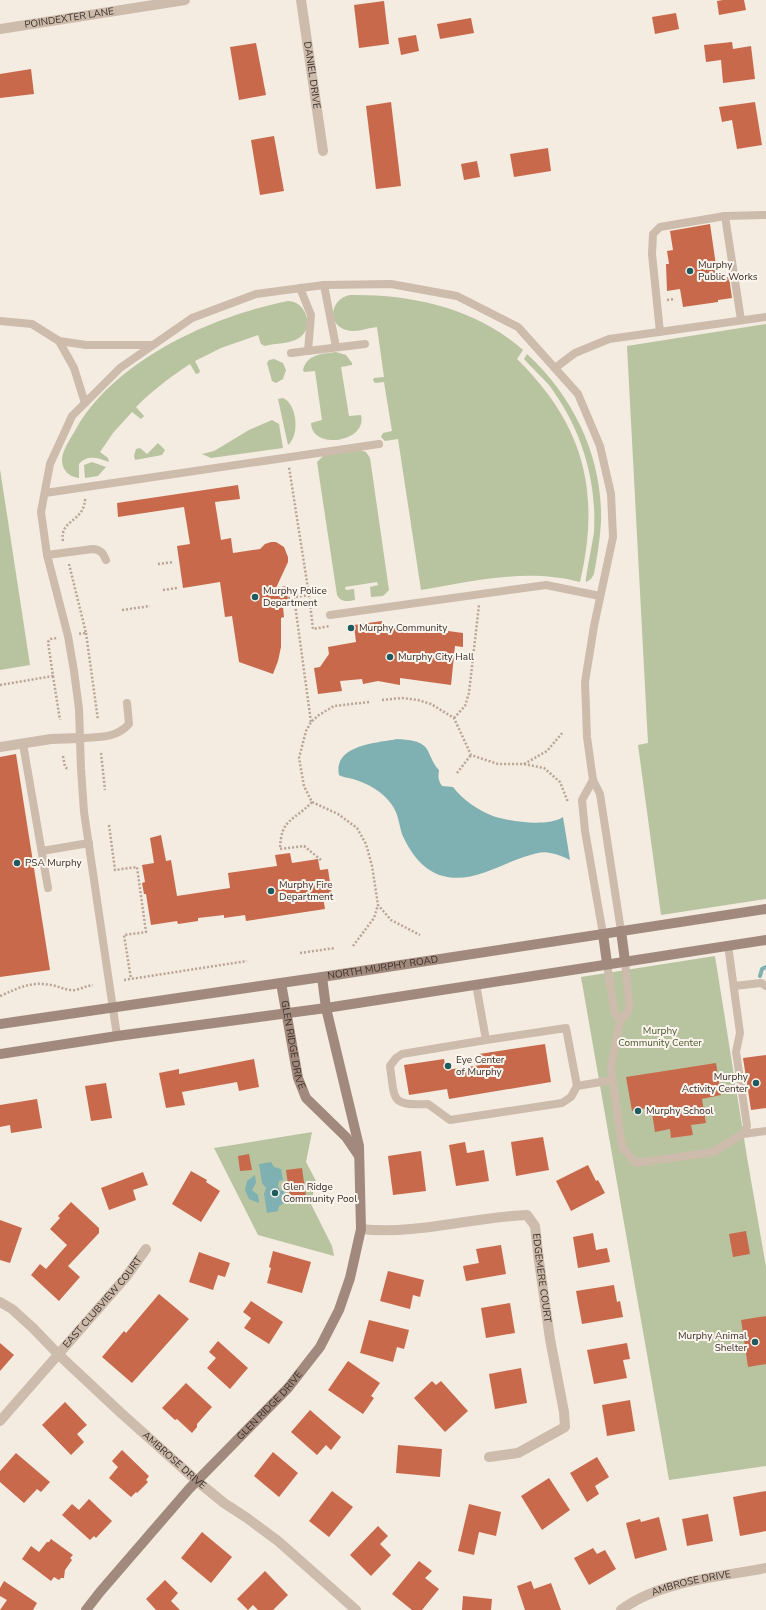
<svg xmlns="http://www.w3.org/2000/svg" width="766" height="1610" viewBox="0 0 766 1610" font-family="'Nunito Sans',sans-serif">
<rect width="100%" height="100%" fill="#f4ebe1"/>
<!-- green -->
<g fill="#b8c4a0">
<path d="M350,295C411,294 476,308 523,350L517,359C584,425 601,491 580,582C525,568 476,581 421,590L398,439L385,441L381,437L383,433L392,431L384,382L375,383L373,380L374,378L384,377L377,327C367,328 356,333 346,330C326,324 331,298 350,295Z"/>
<path d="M288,301C306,301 315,328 299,338C290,344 275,343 265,346L261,344L258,335L221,348L195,361L200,371L199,373L196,374L190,364C170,377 152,391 136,407L144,416L141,419L132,412L113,433L100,452L108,458L109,462C99,458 87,454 79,464V478C69,477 62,470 62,460C62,450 71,438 76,429C115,360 212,316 288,301Z"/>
<path d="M766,324V899L661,915L638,745L648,743L627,346Z"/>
<path d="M336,352L346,355L352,363V365L341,367L349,416L361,415C368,442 312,451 311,423L322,420L315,371L304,372L303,370C307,354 322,354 336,352Z"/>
<path d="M527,354C574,397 603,458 601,522C600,540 597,557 594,574L591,579L586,582C585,579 593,541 594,532C597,479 581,428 549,385C541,376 532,368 524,359Z"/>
<path d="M274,359L283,363L286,370L283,379L276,383L272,381L267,363L269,360Z"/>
<path d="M283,398C297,404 300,435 288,445L278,399Z"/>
<path d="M272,420L279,424L283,448L211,458L202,454L214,451L249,430Z"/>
<path d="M158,443L165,450L162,455L135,460L134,456L136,449L140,448L147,454Z"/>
<path d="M360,450L366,452L370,458L389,590L383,596L371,597L370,587L378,585L377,582L345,587L346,590L354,589L355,600C348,601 341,603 337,595L317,462L324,455Z"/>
<path d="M92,462L106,467L98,476L85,478L84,465Z"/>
<path d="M0,469L30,665L0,670Z"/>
<path d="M715,956L747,1157L766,1267V1466L669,1480L581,977Z"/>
<path d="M312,1132L306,1162L316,1181L311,1204L332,1246L334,1256L258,1235L214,1148Z"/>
</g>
<!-- water -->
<g fill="#7fb0b2">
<path d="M397,739C408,740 423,740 428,751C432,759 433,764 439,770C438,777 438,780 442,786L453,787C462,799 479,811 493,816C511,822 548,827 563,817L570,860C564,857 557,854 550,853C543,851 534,854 527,856C500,864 472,884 443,876C423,871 410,852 402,834C399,824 398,813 392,805C382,791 369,784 353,779C347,777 344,778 339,775C333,745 376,743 397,739Z"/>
<path d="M271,1162L274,1167L281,1169L283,1180L279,1181L278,1186L280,1190L284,1191L286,1202L279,1206L278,1211L267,1213L264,1194L266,1188L262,1183L259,1164Z"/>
<path d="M255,1175L256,1183L252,1190L258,1195L259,1203L249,1199L245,1190L247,1181Z"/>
</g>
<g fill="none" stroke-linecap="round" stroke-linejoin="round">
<!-- stream -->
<path stroke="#7fb0b2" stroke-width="4" d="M760,976L762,969L766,967"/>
</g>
<!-- building -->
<g fill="#c8694b">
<path d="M723,0H744L746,10L719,15L717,1Z"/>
<path d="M384,1L389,44L359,48L354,5Z"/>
<path d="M676,13L679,29L655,34L652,17Z"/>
<path d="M471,18L474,33L440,39L437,24Z"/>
<path d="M416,35L419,51L401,55L398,38Z"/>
<path d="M732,42L733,49L751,46L755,79L723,83L721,60L706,62L704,45Z"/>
<path d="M256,43L266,95L239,100L230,47Z"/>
<path d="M31,69L34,94L0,98V74Z"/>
<path d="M391,102L401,186L376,189L366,106Z"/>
<path d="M755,102L762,145L737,149L732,120L722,122L719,107Z"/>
<path d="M274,136L284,191L260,195L251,140Z"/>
<path d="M548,148L551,171L514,177L510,154Z"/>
<path d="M477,161L480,177L464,180L461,164Z"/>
<path d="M710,224L718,279L729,277L732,298L718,300V302L683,307L680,289L667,291L666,264H669L667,251L673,250L670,231Z"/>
<path d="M238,485L240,499L215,502L221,540L231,538L233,553L260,549L265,544L271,542H276L284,547L288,557V562L276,588L286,586L289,606L283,607L284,617L281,618V647L278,661L273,674L239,662L232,616L225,617L220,582L183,588L177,546L190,544L184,507L118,517L117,503Z"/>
<path d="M382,621V626L448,633V631L463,633V647L455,646L451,685L400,678V685L378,681L363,684L362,679L340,681L342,691L318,694L314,668L320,667L329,654L328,647L356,642L354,625Z"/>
<path d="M16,754L50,970L0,977V757Z"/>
<path d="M161,835L166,861L171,860L177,896L230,888L228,873L277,866L275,855L290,853L292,863L318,859L320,870L328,869L332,896L323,897L325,909L246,921L245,915L224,918V915L198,918V921L178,924L177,921L151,925L146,894H144L142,883L145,882L142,865L154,863L150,838Z"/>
<path d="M545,1044L551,1082L449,1099L447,1089L409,1095L404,1065L444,1059L446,1070L481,1065L479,1054Z"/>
<path d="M766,1055V1108L751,1110L743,1058Z"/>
<path d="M254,1059L259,1087L239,1091L237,1082L182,1092L185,1105L166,1108L159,1073L179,1069V1074Z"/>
<path d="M716,1063L721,1095L702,1099L706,1123L691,1125L693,1135L671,1138L670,1129L655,1132L651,1107L632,1111L626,1077Z"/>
<path d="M106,1083L112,1118L91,1121L85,1086Z"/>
<path d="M37,1099L42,1128L11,1133L10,1125L0,1127V1105Z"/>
<path d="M543,1137L549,1170L516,1176L511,1142Z"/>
<path d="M465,1142L467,1153L484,1150L489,1181L456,1186L449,1145Z"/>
<path d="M421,1151L426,1191L393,1195L388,1156Z"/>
<path d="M249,1154L252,1170L240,1171L238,1156Z"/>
<path d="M588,1165L596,1181L598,1180L605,1193L571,1211L556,1181Z"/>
<path d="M302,1168L306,1196L290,1199L286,1170Z"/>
<path d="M191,1171L207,1180L206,1182L220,1191L201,1222L172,1204Z"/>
<path d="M143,1172L148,1185L133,1190L136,1200L109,1210L101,1188Z"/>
<path d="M71,1202L99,1228V1233L68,1266L80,1277L59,1301L31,1275L40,1264L46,1269L67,1245L50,1229L60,1218L58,1216Z"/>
<path d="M0,1220L22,1228L10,1263L0,1260Z"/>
<path d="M746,1231L750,1254L733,1257L729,1234Z"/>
<path d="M593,1233L596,1250L607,1248L610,1262L578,1268L573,1237Z"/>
<path d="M501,1245L506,1274L466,1281L463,1266L479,1263L476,1249Z"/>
<path d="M273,1251L311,1262L302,1293L267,1283L271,1268L269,1267Z"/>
<path d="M199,1252L230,1263L225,1277L218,1275L213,1290L189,1282Z"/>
<path d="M388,1271L424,1280L420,1297L413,1295L410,1309L380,1301Z"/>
<path d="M614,1285L617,1302L620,1301L623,1317L582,1324L576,1291Z"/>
<path d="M159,1294L189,1319L132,1383L102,1357L124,1331L126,1333Z"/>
<path d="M251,1301L283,1322L269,1344L244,1328L251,1318L243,1312Z"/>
<path d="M510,1303L515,1333L486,1338L481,1308Z"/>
<path d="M766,1316V1364L748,1367L741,1320Z"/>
<path d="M369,1320L409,1330L404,1349L397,1347L393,1362L360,1353Z"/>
<path d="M218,1341L248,1368L230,1389L207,1368L216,1358L209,1352Z"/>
<path d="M0,1343L14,1355L0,1371Z"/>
<path d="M627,1343L630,1359L623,1360L627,1378L594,1384L587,1350Z"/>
<path d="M348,1361L380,1383L371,1396L374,1398L363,1414L328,1390Z"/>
<path d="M521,1368L527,1403L495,1409L489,1374Z"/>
<path d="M432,1381L436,1385L441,1381L468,1411L445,1432L414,1398Z"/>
<path d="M186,1383L212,1407L197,1424V1427L192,1433L177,1419L175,1420L162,1408Z"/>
<path d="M630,1400L635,1431L607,1436L602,1405Z"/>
<path d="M65,1402L87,1425L77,1434L84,1442L71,1455L42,1425Z"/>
<path d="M310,1410L341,1437L331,1450L326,1445L317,1455L291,1432Z"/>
<path d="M398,1445L442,1449L440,1477L396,1473Z"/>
<path d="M122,1450L149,1476L146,1480L148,1482L137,1493L136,1492L131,1497L109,1478L118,1467L112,1461Z"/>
<path d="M273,1452L298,1473L279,1497L254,1476Z"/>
<path d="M16,1453L50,1482L41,1492L37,1489L24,1503L0,1482V1471Z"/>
<path d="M597,1457L609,1477L595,1486L599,1494L587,1502L570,1473Z"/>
<path d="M549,1478L570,1510L542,1530L521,1496Z"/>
<path d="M332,1491L353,1507L329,1537L309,1521Z"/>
<path d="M766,1491V1531L740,1536L733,1497Z"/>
<path d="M89,1499L112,1521L96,1538L94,1536L90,1540L62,1515L72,1504L79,1510Z"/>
<path d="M469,1504L501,1512L496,1536L479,1532L474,1555L458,1551Z"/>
<path d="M708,1514L713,1541L687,1546L682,1519Z"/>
<path d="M659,1517L667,1550L635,1559L626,1523L640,1519L641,1522Z"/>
<path d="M378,1526L388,1536L380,1544L391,1555L371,1576L350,1555Z"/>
<path d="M202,1532L232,1557L211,1583L181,1558Z"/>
<path d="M51,1539L73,1555L70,1558L72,1560L65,1570L64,1578H61L59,1580L54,1577L51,1581L22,1559L31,1546L39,1552L47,1542H49Z"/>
<path d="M593,1548L597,1554L605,1550L616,1569L589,1585L574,1558Z"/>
<path d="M419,1561L432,1571L425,1578L439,1589L422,1610H412L392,1594Z"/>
<path d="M265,1571L288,1595L273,1610H258L253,1605L248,1610L237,1599Z"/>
<path d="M165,1580L178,1593L171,1601L180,1610H156L146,1599Z"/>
<path d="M4,1581L37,1603L33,1610H0L7,1600L0,1596V1588Z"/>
<path d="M531,1581L534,1589L551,1583L561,1610H525L517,1586Z"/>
<path d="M463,1596L492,1599L491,1610H462Z"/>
</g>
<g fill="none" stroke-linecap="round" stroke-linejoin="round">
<!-- path -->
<g stroke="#b9a596" stroke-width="2.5" stroke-dasharray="2 2" stroke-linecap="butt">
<path d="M667,300L675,299"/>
<path d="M63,541C59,519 86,522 85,497"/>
<path d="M69,564L86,633L78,634"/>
<path d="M158,564L173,562"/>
<path d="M163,590L177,588"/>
<path d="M309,595L313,629L330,626"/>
<path d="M294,597L311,722"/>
<path d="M288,598L309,595L289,467"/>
<path d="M122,610L150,606"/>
<path d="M86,633L98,720"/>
<path d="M53,676L60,720"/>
<path d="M0,685L53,676L48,642L50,639L57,638"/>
<path d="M382,700L402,698L418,700L431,704L454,718L471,755L498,764H524L544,768L560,782L568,802"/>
<path d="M369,702L334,706L319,715L311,722L306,731L299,758L304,786L312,802L338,814L357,828L366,844L372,866L378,905L391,920L420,935"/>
<path d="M454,718L465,706L469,693L479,605H478"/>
<path d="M101,753L105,790"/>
<path d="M63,756L65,767L69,770"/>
<path d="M524,764L547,751L563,732"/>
<path d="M457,773L471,755"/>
<path d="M312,802C293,822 281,818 280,849L304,846L321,860"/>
<path d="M109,825L115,870L137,867L146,932L124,935L131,979"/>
<path d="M353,946L374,918L378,905"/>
<path d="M300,953L335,948"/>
<path d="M124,980L247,961"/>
<path d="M0,996C19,988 30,981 51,985C59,986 66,991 75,990C81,989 86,986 93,985"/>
</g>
<!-- lane -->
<g stroke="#cdbbac" stroke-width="8">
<path d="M725,216L741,320"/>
<path d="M324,285L336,347"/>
<path d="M300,288L311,315L308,351"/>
<path d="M0,321L32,324L59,341L86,345H152"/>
<path d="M660,332L652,254L653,234L660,227L725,216L766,215"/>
<path d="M59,341L74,368L85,403"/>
<path d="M291,353L365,344"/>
<path d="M555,368L575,353L609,339L766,317"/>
<path d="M45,493L379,444"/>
<path d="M47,555L93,549C101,550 103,553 106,560"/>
<path d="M330,615L546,585L600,596"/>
<path d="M80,738C99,737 115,739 129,724L127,703"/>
<path d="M23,744L48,888"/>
<path d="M593,780L582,800L585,831L603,934"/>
<path d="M42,851L89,843"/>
<path d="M625,961L629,1001L628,1012L620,1021L611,1067L622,1147L636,1163L713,1152L743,1134L747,1126L736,1052L740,1033L728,945"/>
<path d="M607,963L614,1011L620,1021"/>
<path d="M476,984L486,1040L566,1028L577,1086L571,1097L562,1103L450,1120L428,1104C390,1106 395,1100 390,1066L396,1058L402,1054L486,1040"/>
<path d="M734,986L761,983L766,986"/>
<path d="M117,1036L84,812L81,769L79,709L74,671L68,636L47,555L41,512L50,464L72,416L120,368L192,318L256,294L324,285L391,284L457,296L518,327L578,394L600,446L611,494L613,537L594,626L585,682L587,737L593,780L600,794L621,931"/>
<path d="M577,1086L613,1080"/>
<path d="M743,1134L766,1131"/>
</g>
<!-- street -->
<g stroke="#cdbbac" stroke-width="10">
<path id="s1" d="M301,0L323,151"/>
<path id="s2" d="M0,29L185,0"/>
<path d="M0,747L51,739L80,738"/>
<path id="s3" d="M361,1229C417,1235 472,1217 527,1215L535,1226L539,1261L550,1339L564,1412L565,1427L518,1453L489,1457"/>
<path id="s4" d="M0,1302L12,1309L33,1328L59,1355L121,1413L197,1481L224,1503L247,1518L278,1541L356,1610"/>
<path id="s5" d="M0,1421L126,1277L146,1249"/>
<path id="s6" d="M621,1610C659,1581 720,1577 766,1568"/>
</g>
<!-- secondary -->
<g stroke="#a18a7d" stroke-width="10">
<path d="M621,931L625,961"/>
<path d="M603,934L607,963"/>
<path id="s7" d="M281,983L298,1078L306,1098L346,1137L359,1156"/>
<path id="s8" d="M0,1024L322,977L766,909"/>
<path d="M0,1054L117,1036L326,1008L766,940"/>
<path id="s9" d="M86,1610L100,1592L189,1489L288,1388L320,1347L339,1310L350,1278L361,1229L359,1146L326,1008L322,977"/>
</g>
</g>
<!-- markers -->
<g fill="#1f5a5e" stroke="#fbf5ee" stroke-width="1.5">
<circle cx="690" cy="271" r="4"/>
<circle cx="255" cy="597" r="4"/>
<circle cx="351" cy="628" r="4"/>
<circle cx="390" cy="657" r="4"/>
<circle cx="17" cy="863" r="4"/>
<circle cx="271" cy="891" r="4"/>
<circle cx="448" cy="1066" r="4"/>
<circle cx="756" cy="1083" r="4"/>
<circle cx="638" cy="1111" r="4"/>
<circle cx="275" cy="1193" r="4"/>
<circle cx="755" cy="1342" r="4"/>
</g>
<g text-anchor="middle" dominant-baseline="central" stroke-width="4" stroke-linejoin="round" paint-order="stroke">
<!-- street labels -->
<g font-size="10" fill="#3b302b" stroke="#fbf5ee">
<text stroke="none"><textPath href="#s2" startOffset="70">POINDEXTER LANE</textPath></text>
<text stroke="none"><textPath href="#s1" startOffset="76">DANIEL DRIVE</textPath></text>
<text stroke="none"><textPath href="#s8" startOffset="387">NORTH MURPHY ROAD</textPath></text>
<text stroke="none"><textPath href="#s7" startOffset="63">GLEN RIDGE DRIVE</textPath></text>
<text stroke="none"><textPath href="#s3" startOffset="233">EDGEMERE COURT</textPath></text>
<text stroke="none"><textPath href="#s5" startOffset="157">EAST CLUBVIEW COURT</textPath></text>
<text stroke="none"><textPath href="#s9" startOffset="275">GLEN RIDGE DRIVE</textPath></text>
<text stroke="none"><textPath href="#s4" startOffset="236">AMBROSE DRIVE</textPath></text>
<text stroke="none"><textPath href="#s6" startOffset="76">AMBROSE DRIVE</textPath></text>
</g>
<!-- poi labels -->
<g font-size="10" fill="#3b302b" stroke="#fbf5ee" text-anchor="start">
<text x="698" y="265">Murphy<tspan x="698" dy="12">Public Works</tspan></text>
<text x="263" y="591">Murphy Police<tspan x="263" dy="12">Department</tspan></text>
<text x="359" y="628">Murphy Community</text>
<text x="398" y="657">Murphy City Hall</text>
<text x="25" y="863">PSA Murphy</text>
<text x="279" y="885">Murphy Fire<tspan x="279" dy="12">Department</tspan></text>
<text x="456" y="1060">Eye Center<tspan x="456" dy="12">of Murphy</tspan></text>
<text x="748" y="1077" text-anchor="end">Murphy<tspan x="748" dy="12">Activity Center</tspan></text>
<text x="646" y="1111">Murphy School</text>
<text x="283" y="1187">Glen Ridge<tspan x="283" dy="12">Community Pool</tspan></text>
<text x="747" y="1336" text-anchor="end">Murphy Animal<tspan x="747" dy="12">Shelter</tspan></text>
</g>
<!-- park labels -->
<g font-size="10" fill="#4a5a2e" stroke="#fbf5ee">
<text x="660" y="1031">Murphy<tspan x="660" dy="12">Community Center</tspan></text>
</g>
</g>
</svg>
